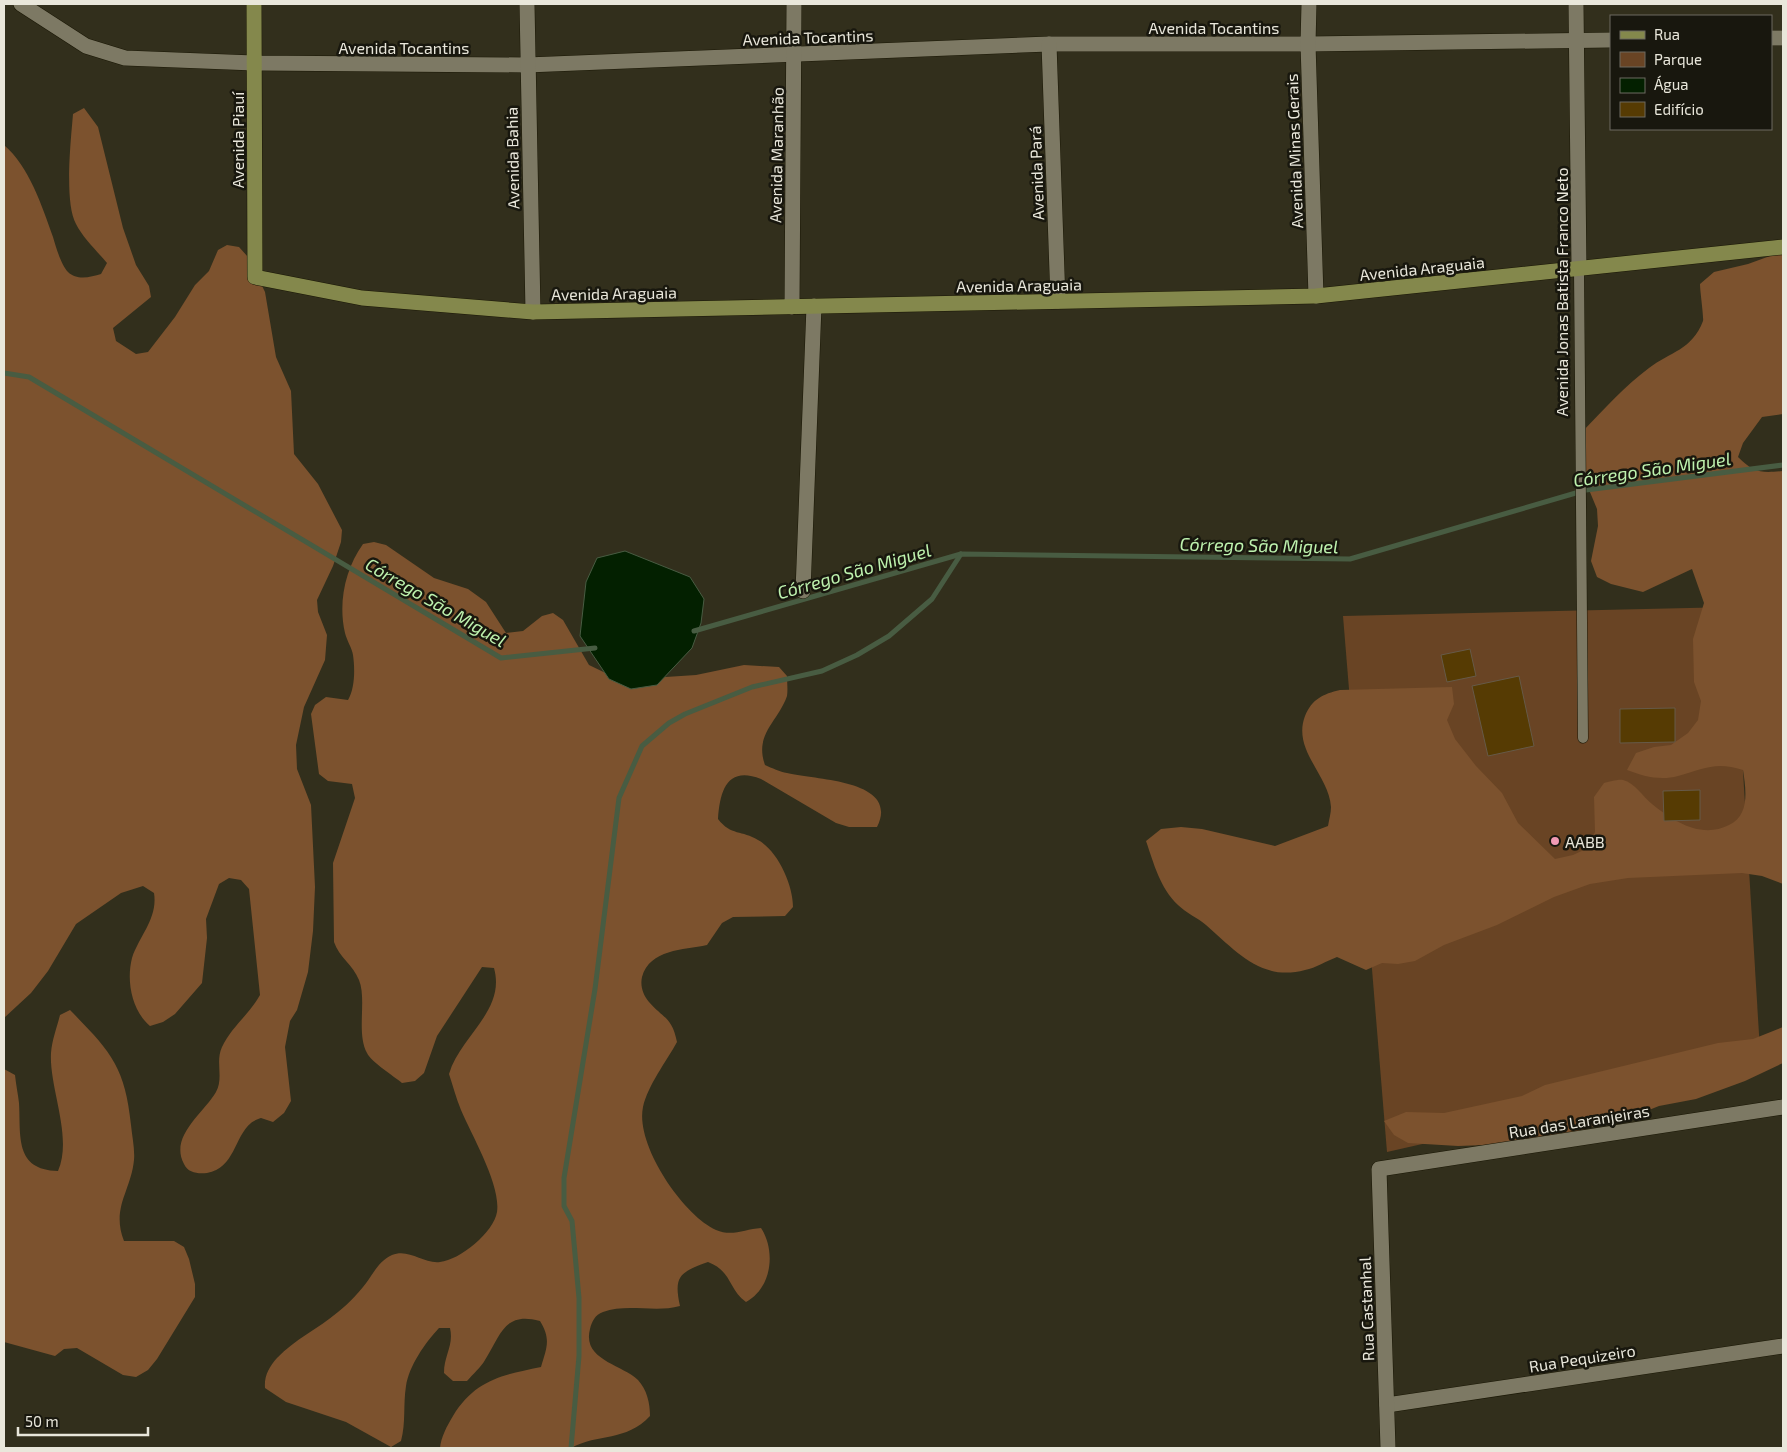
<svg xmlns="http://www.w3.org/2000/svg" width="1787" height="1452" viewBox="0 0 1787 1452" font-family="'Exo 2',sans-serif">
<rect width="100%" height="100%" fill="#322f1c"/>
<!-- green -->
<path fill="#694424" d="M1733,607L1761,1067L1387,1152L1343,616Z"/>
<!-- forest -->
<g fill="#7c522e">
<path d="M84,108L98,127L123,228L136,265L149,286L151,297L113,328L116,341L136,354L148,352L175,317L195,285L209,271L218,250L227,245L239,247L248,257L265,292L276,357L291,391L294,454L318,484L342,530L341,542L333,566L317,600L318,612L327,635L325,660L304,707L296,745L297,769L311,805L315,887L313,931L308,972L297,1010L290,1021L285,1047L291,1101L284,1113L273,1122L261,1118C258,1119 253,1121 251,1123C234,1137 235,1168 207,1173C198,1174 188,1173 184,1164C169,1136 204,1113 216,1092C224,1077 215,1062 222,1047C232,1026 249,1015 260,995L249,889L241,880L229,878L219,884L206,919L207,938L202,983L175,1014L163,1022L150,1026C132,1011 126,981 132,958C140,935 158,918 154,893L143,886L121,893L76,924L48,971L31,993L4,1018V145C29,166 42,206 53,237C56,247 61,265 68,272C77,281 91,277 101,274L107,263C97,251 83,238 76,224C64,203 71,139 73,114Z"/>
<path d="M1781,252L1783,253V414L1762,417L1743,443L1738,457C1754,473 1761,473 1783,471V884L1762,876L1742,873L1628,878L1590,884L1554,897L1497,925L1444,945L1415,961L1398,964L1382,963L1366,970L1337,957C1326,961 1316,968 1305,970C1261,982 1235,950 1206,925C1198,918 1186,913 1178,905C1160,888 1154,864 1146,841L1161,829L1181,827L1202,829L1275,846L1328,826C1329,820 1331,813 1331,807C1329,775 1292,750 1305,716C1312,699 1323,694 1340,690L1452,687L1454,704L1447,720L1455,739L1476,766L1502,793L1518,823L1555,859L1573,855L1588,848L1595,832L1594,797L1604,783C1609,782 1618,779 1623,780C1635,783 1643,797 1652,804C1674,822 1702,839 1729,825C1750,815 1746,790 1743,770C1716,761 1703,769 1678,776C1660,781 1643,776 1627,770L1636,753L1654,747L1671,745L1688,733L1698,720L1701,701L1694,682L1693,639L1704,603L1692,569L1643,592L1611,584L1597,577L1591,561L1598,526L1597,509L1580,468L1583,431C1604,409 1625,386 1649,368C1670,352 1692,350 1703,321C1704,318 1700,291 1700,284L1714,272L1748,264Z"/>
<path d="M374,542L386,545L434,578L468,589L486,602L506,633L523,631L542,616L553,613L563,620L589,665L620,680L696,675L744,665L779,667L787,676C787,682 788,690 787,696C778,722 754,734 765,765C772,768 780,772 787,773C813,780 901,779 877,827H849L836,823L761,779C728,766 720,789 718,819C731,836 742,830 758,840C778,851 793,885 793,907L785,916L733,917L722,923L707,945C683,950 650,949 642,977C640,986 643,995 649,1002C664,1019 672,1017 677,1042C666,1062 648,1085 643,1107C635,1145 683,1215 716,1230C732,1237 745,1229 761,1228C776,1251 772,1288 746,1302C728,1289 732,1271 708,1262C681,1272 673,1275 680,1306C655,1313 627,1303 603,1312C595,1315 592,1321 590,1329C582,1360 621,1364 638,1380C647,1390 650,1403 650,1416C626,1442 598,1433 571,1448H440C441,1437 447,1426 453,1416C475,1380 502,1375 541,1367C547,1347 551,1339 540,1321C504,1311 501,1335 485,1360C481,1367 473,1374 467,1381H453L444,1373C444,1355 454,1346 450,1328H439C425,1343 409,1366 406,1386C403,1405 406,1423 401,1441L391,1447L346,1422L286,1402L265,1388C264,1376 269,1367 277,1358C295,1339 318,1329 338,1312C348,1304 361,1291 369,1279C375,1270 381,1260 392,1255C409,1248 423,1264 440,1262C460,1260 494,1232 497,1212C501,1185 472,1136 461,1110C456,1098 453,1086 449,1074C460,1036 506,1011 494,968L482,967L437,1036L424,1073L415,1081L402,1083C394,1076 371,1062 367,1053C356,1033 367,1000 359,980C353,965 339,957 334,942L333,863L355,798L352,784L328,781L319,774L311,714L315,705L326,697L348,700C355,688 355,669 353,655C352,648 347,641 345,633C338,603 345,569 363,544Z"/>
<path d="M70,1010C110,1051 125,1066 131,1125C132,1136 135,1149 134,1160C131,1191 111,1208 124,1241H174L184,1247L189,1259L195,1284V1297L157,1359L148,1370L136,1377L123,1375L77,1348L64,1349L55,1356L4,1342V1069L15,1075C16,1085 18,1094 19,1103C21,1135 14,1170 58,1171C73,1137 49,1088 51,1053C52,1040 57,1027 60,1015Z"/>
<path d="M1783,1027V1063L1745,1081L1696,1099L1659,1106L1644,1112L1624,1114L1594,1126L1540,1143L1458,1146L1408,1143L1394,1135L1384,1121L1406,1112L1444,1113L1522,1096L1545,1085L1718,1043L1753,1039Z"/>
</g>
<!-- water -->
<path fill="#032000" stroke="#485c42" d="M625,551L690,577L704,599L701,623L692,648L657,685L631,689L609,679L580,636L586,582L597,558Z"/>
<g fill="none" stroke-linecap="round" stroke-linejoin="round">
<!-- stream -->
<g stroke="#485c42" stroke-width="5">
<path d="M4,373L29,377L501,658L595,648"/>
<path d="M694,631L961,554L1350,559L1586,490L1783,465"/>
<path d="M571,1448L579,1356V1298L572,1221L564,1206V1178L595,989L619,798L642,746L669,723L685,714L752,687L822,671L857,655L889,636L932,599L961,554"/>
</g>
</g>
<!-- building -->
<g fill="#563b03" stroke="#665a48">
<path d="M1470,649L1476,676L1447,682L1441,655Z"/>
<path d="M1519,676L1534,746L1488,756L1472,686Z"/>
<path d="M1675,708V742L1620,743V709Z"/>
<path d="M1700,790V820L1664,821L1663,791Z"/>
</g>
<g fill="none" stroke-linecap="round" stroke-linejoin="round">
<!-- lane casing -->
<g stroke="#1a1705" stroke-width="11">
<path id="lane" d="M1579,269L1583,738"/>
</g>
<!-- street casing -->
<g stroke="#1a1705" stroke-width="16">
<g id="street">
<path d="M21,4L86,46L125,58L254,63L527,65L1049,44H1308L1611,40"/>
<path d="M527,4L533,312"/>
<path d="M1309,4L1308,44L1316,296"/>
<path d="M1576,4L1579,269"/>
<path d="M1771,38H1783"/>
<path d="M1049,44L1058,301"/>
<path d="M792,307L794,4"/>
<path d="M803,591L814,306"/>
<path d="M1387,1405L1783,1346"/>
<path d="M1388,1448L1379,1169L1783,1107"/>
</g>
</g>
<!-- secondary casing -->
<g stroke="#1a1705" stroke-width="16">
<path id="secondary" d="M254,4L255,277L362,298L533,312L1316,296L1783,247"/>
</g>
<!-- lane -->
<use href="#lane" stroke="#7d7964" stroke-width="10"/>
<!-- street -->
<use href="#street" stroke="#7d7964" stroke-width="15"/>
<!-- secondary -->
<use href="#secondary" stroke="#84884c" stroke-width="15"/>
</g>
<!-- markers -->
<circle fill="#f19ab4" stroke="#18170e" stroke-width="2" cx="1555" cy="841" r="5"/>
<g text-anchor="middle" dominant-baseline="central" stroke-width="5" stroke-linejoin="round" paint-order="stroke">
<!-- street labels -->
<g font-size="16" fill="#e9e7db" stroke="#18170e">
<text x="1214" y="27">Avenida Tocantins</text>
<text transform="translate(808 37) rotate(-2)">Avenida Tocantins</text>
<text x="404" y="47">Avenida Tocantins</text>
<text transform="translate(237 140) rotate(-90)">Avenida Piauí</text>
<text transform="translate(1294 151) rotate(-92)">Avenida Minas Gerais</text>
<text transform="translate(776 155) rotate(-89)">Avenida Maranhão</text>
<text transform="translate(512 158) rotate(-91)">Avenida Bahia</text>
<text transform="translate(1036 173) rotate(-92)">Avenida Pará</text>
<text transform="translate(1422 268) rotate(-6)">Avenida Araguaia</text>
<text transform="translate(1019 285) rotate(-1)">Avenida Araguaia</text>
<text transform="translate(1561 292) rotate(-90)">Avenida Jonas Batista Franco Neto</text>
<text transform="translate(614 293) rotate(-1)">Avenida Araguaia</text>
<text transform="translate(1579 1121) rotate(-9)">Rua das Laranjeiras</text>
<text transform="translate(1366 1309) rotate(-92)">Rua Castanhal</text>
<text transform="translate(1582 1358) rotate(-9)">Rua Pequizeiro</text>
</g>
<!-- poi labels -->
<g font-size="16" fill="#e9e7db" stroke="#18170e" text-anchor="start">
<text x="1565" y="841">AABB</text>
</g>
<!-- water labels -->
<g font-size="18" font-style="italic" fill="#bef2ae" stroke="#18170e">
<text transform="translate(1652 469) rotate(-8)">Córrego São Miguel</text>
<text transform="translate(1259 545) rotate(1)">Córrego São Miguel</text>
<text transform="translate(854 571) rotate(-16)">Córrego São Miguel</text>
<text transform="translate(436 602) rotate(30)">Córrego São Miguel</text>
</g>
</g>
<!-- border -->
<rect width="1787" height="1452" fill="none" stroke="#e9e7db" stroke-width="10"/>
<!-- legend -->
<rect x="1610" y="15" width="162" height="115" fill="#18170e" stroke="#6c6a60"/>
<rect x="1620" y="31" width="25" height="8" fill="#84884c" stroke="#6c6a60"/>
<text x="1654" y="40" font-size="15" fill="#e9e7db">Rua</text>
<rect x="1620" y="52" width="25" height="15" fill="#694424" stroke="#6c6a60"/>
<text x="1654" y="65" font-size="15" fill="#e9e7db">Parque</text>
<rect x="1620" y="78" width="25" height="15" fill="#032000" stroke="#6c6a60"/>
<text x="1654" y="90" font-size="15" fill="#e9e7db">Água</text>
<rect x="1620" y="102" width="25" height="15" fill="#563b03" stroke="#6c6a60"/>
<text x="1654" y="115" font-size="15" fill="#e9e7db">Edifício</text>
<!-- scale -->
<path d="M18 1427v8h130v-8" fill="none" stroke="#e9e7db" stroke-width="2.5"/>
<text x="25" y="1427" font-size="15" fill="#e9e7db" stroke="#18170e" stroke-width="4" paint-order="stroke">50 m</text>
</svg>
